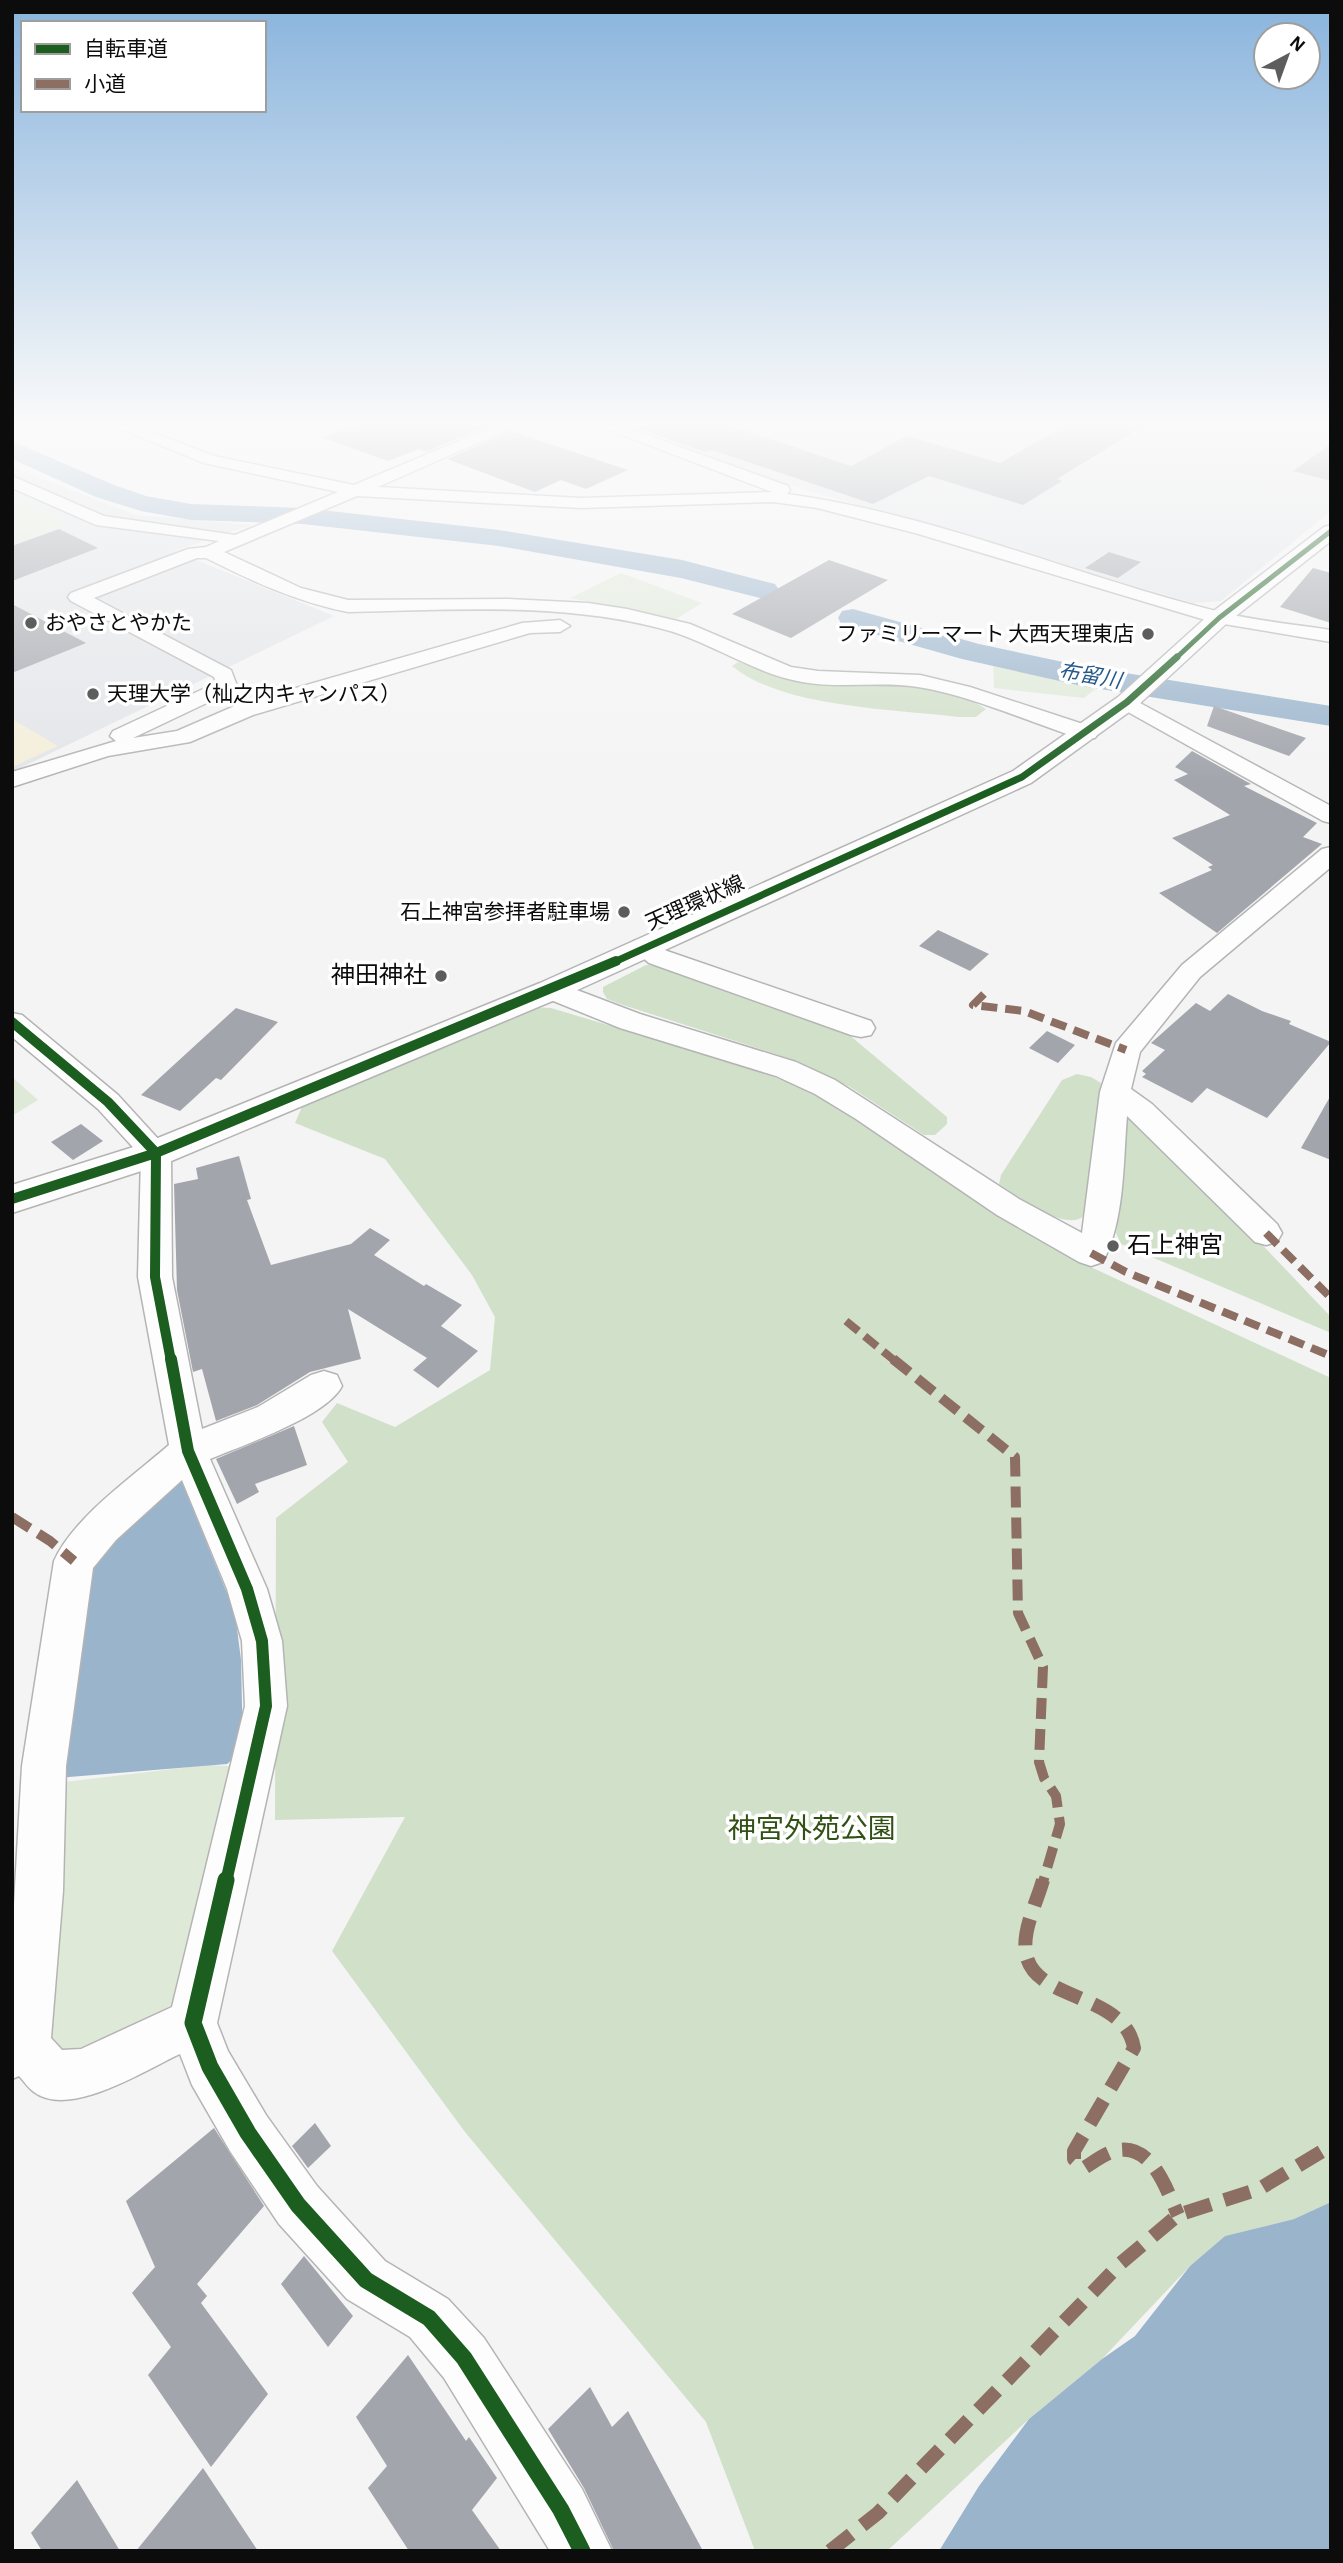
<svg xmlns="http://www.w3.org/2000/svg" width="1343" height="2563" viewBox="0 0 1343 2563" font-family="'Alegreya Sans','Noto Sans JP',sans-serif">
<rect width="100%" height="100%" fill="#f4f4f4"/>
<!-- built -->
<g fill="#e3e5e9">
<path d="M617,425H1331V511L1221,601L1193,603L745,472Z"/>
<path d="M12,467L136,515L252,525L174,551L334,616L12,772Z"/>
</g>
<!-- green -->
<g fill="#dfe9d8">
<path d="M12,497L68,524L12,544Z"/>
<path d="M621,573L702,603L676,619L570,598Z"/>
<path d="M993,659L1103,683L1084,698L994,688Z"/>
<path d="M12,1077L38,1100L12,1116Z"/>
<path d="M241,1761L185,1997L74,2065L47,2048L56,1783L207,1765L228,1766Z"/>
</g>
<!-- forest -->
<g fill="#d1e0c8">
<path d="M738,662C748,665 758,670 769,672C835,687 928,671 986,709L976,717H958C894,709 783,708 732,666Z"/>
<path d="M646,965L660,966L847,1033L947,1117V1124L935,1135H924L850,1087L797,1061L620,1004L607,999L603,992V987Z"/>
<path d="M527,1007L551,1008L745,1066L810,1091L1069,1257L1331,1378V2202L1294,2219L1225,2236L1190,2266L1102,2359L1029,2419L887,2551H755L706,2422L465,2132L332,1951L405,1817L275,1820L276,1518L348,1462L322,1422L337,1403L395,1427L490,1370L495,1317L472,1275L385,1159L295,1123L304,1102Z"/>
<path d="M1077,1074L1091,1077L1101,1083L1092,1198C1090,1205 1087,1214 1081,1218C1061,1229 1016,1195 999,1184L1001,1175L1062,1080Z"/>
<path d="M1131,1116L1189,1168L1331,1317V1333L1121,1244L1116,1233L1125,1124L1128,1117Z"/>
</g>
<!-- sand -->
<path fill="#f4eeda" d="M12,719L58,746L12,767Z"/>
<!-- water -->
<g fill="#9ab4cc">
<path d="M178,1472L235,1613L241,1660L243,1750L227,1764L57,1778L86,1578L109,1534Z"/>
<path d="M1331,2202V2551H939L979,2486L1029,2419L1102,2359L1135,2336L1190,2266L1225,2236L1294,2219Z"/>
</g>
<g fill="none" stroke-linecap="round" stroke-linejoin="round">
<!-- river -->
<g fill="#9ab4cc" fill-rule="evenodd">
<path d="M12,441L114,485L146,496L191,504L303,508L499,530L682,560L775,584L779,590L775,596L764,599L681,578L499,546L303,524L191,520L141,511L96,497L12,459Z"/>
<path d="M853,609L979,644L1082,666L1331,706V726L1082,686L962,659L842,625L838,618L842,611Z"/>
</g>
</g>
<!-- building -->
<g fill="#a2a5ac">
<path d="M355,425H489L426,452L419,449L388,461L323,438Z"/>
<path d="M640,425H727L851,466L907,436L1000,463L1066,425H1145L1057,479L1062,481L1023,505L929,476L873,504L712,450L705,452L639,429Z"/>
<path d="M511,431L628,470L586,489L561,480L535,492L447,459Z"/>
<path d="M1331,444V481L1293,471Z"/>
<path d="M59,529L98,548L12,581V546Z"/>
<path d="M1109,552L1141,562L1118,578L1085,568Z"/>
<path d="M829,560L888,580L791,638L732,614Z"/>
<path d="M1313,568L1331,573V623L1280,607Z"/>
<path d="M12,604L86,643L12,673Z"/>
<path d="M1214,706L1306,738L1289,756L1207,726Z"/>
<path d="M1192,751L1251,784L1244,786L1317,823L1303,837L1322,844L1217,933L1159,893L1212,870L1208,867L1213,865L1172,838L1230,815L1174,780L1188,774L1175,767Z"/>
<path d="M938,930L989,954L970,971L919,946Z"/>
<path d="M1228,994L1262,1011L1291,1021L1289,1024L1331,1042L1267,1118L1207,1088L1192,1103L1142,1077L1146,1074L1142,1071L1165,1050L1151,1043L1196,1003L1210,1011Z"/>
<path d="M236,1008L278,1022L221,1080L216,1078L180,1111L141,1095Z"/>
<path d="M1047,1031L1075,1045L1058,1063L1029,1048Z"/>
<path d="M1331,1095V1160L1301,1148Z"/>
<path d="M81,1124L103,1141L73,1160L51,1142Z"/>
<path d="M239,1156L251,1199L247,1200L271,1265L351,1244L370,1228L390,1240L374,1255L424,1286L426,1284L462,1305L441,1326L478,1351L438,1388L413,1370L427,1358L348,1309L361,1359L310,1372L257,1405L216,1421L202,1369L193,1372L177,1290L174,1184L198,1179L196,1168Z"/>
<path d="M294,1426L307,1465L255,1484L259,1492L237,1504L216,1459Z"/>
<path d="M315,2123L331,2146L308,2168L292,2146Z"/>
<path d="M214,2128L264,2206L197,2284L207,2296L201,2303L268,2394L211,2467L148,2375L171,2347L132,2293L155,2267L126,2201Z"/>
<path d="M304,2256L353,2316L328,2347L281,2284Z"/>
<path d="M408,2355L466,2441L469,2437L497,2478L472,2510L501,2551H409L368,2488L387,2466L356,2417Z"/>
<path d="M590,2387L612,2427L628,2411L703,2551H614L584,2488L548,2429Z"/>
<path d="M203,2468L258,2551H136Z"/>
<path d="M77,2480L120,2551H42L31,2533Z"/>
</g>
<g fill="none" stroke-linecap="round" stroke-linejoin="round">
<!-- minor casing -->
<g stroke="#b4b4b4" stroke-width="3">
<g id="minor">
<path d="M111,425H133L214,456L354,485L497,425H518L378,487L581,498L772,492L596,425H619L788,486L790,490L787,494C935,514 1075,576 1220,612C1256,621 1294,624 1331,630V642L1212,622L915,533L817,508L773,502L581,508L357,496L224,552L301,588L348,600L508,599L588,603L627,609L690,624L791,667L818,671L920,675L970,687L1095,728L1098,733L1095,738H1079C1026,721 973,696 918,687C879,681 840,689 802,682C751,673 709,640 659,628C558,602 451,610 348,612C297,602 252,581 206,558H197L94,598L231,670L237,686L234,690L133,738L177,731L237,705L522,623L560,620L570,626L560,632L530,633L253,715L190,742L108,756L12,787V772L116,741L110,736L113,731L216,683L214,677L71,601L68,597L71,593L188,549L206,547L219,541L96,525L12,488V476L104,516L235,535L338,492L204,463Z"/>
<path d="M1127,696L1331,806V823L1323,821L1119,707L1116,702L1119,697Z"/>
<path d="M1331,847V867L1200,977L1140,1052L1131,1089L1152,1104L1277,1224L1282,1233L1277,1242L1266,1245L1255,1242L1127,1116C1123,1163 1125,1219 1103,1262L1091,1266L1079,1262L997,1215L856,1119L815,1094L776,1076L620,1028L541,996L537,990L541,984L551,981L561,984L640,1014L796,1062L835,1080L1019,1199L1082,1233L1100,1092L1116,1043L1182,965L1322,849Z"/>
<path d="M643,939L667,951L871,1021L875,1028L871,1035L861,1037L851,1035L649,963L630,947L634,941Z"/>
<path d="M12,1013L22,1015L118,1095L171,1153L172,1277L202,1429L258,1407L311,1375L324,1371L337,1375L342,1386C326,1417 243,1445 210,1459L267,1589L282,1641L287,1706L217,2023L228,2051L266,2115L317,2186L385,2261L448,2299L484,2338L582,2489L612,2551H550L444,2378L410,2337L347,2299L279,2224L230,2151L192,2085L180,2054C145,2070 70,2119 34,2092C28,2088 24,2081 19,2076L12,2079V1939L22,1766L54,1561C74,1517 132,1477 169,1445L138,1277L141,1156L98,1109L12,1037ZM182,1480L227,1589L242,1641L245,1706L172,2007L81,2049L62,2050L51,2038L63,1891L66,1766L93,1568L116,1540Z"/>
</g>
</g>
<!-- major casing -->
<g stroke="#b4b4b4" stroke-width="3">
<path id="major" d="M1331,525V541L1227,623L1136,707L1031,783L562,997L169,1162L12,1213V1185L143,1144L540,983L1013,771L1118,697L1211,613L1324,527Z"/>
</g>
<!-- minor -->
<use href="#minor" fill="#fdfdfd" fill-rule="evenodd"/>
<!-- major -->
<use href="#major" fill="#fdfdfd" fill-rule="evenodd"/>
<!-- quiet-far2 -->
<g stroke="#8d6e63" stroke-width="8" stroke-dasharray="16 8" stroke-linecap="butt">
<path d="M984,994L973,1005L1024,1011L1126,1050"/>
<path d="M1266,1233L1331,1298"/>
<path d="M1091,1253L1126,1272L1331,1356"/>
<path d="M846,1321L895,1361"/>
</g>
<!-- quiet-far1 -->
<g stroke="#8d6e63" stroke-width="10" stroke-dasharray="21 10" stroke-linecap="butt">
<path d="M893,1359L1015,1457L1018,1613L1043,1667L1039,1762L1044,1778L1056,1796L1060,1824L1043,1882"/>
<path d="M12,1517L50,1541L74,1561"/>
</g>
<!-- quiet -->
<g stroke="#8d6e63" stroke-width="14" stroke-dasharray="27 14" stroke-linecap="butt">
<path d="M1043,1880C1037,1902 1022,1930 1026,1953C1033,2002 1125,1992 1134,2048L1074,2151V2159L1084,2168C1094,2162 1106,2152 1119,2150C1153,2145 1167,2191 1178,2215"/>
<path d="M830,2551L878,2513L1121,2263L1178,2215L1259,2189L1331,2146"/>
</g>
<!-- cycleway-far4 casing -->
<g stroke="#fff" stroke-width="8">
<path id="cycleway-far4" d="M1175,659L1219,618L1331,531"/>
</g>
<!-- cycleway-far3 casing -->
<g stroke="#fff" stroke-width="10">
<path id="cycleway-far3" d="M612,963L1022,777L1127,702L1177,657"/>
</g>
<!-- cycleway-far2 casing -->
<g stroke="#fff" stroke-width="14">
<g id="cycleway-far2">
<path d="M12,1022L108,1102L156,1153L155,1277L171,1361"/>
<path d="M12,1199L156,1153L616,961"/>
</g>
</g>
<!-- cycleway-far1 casing -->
<g stroke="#fff" stroke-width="17">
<path id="cycleway-far1" d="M171,1359L188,1451L247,1589L262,1641L266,1706L226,1882"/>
</g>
<!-- cycleway casing -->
<g stroke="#fff" stroke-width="21">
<path id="cycleway" d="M226,1880L193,2023L210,2067L248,2133L298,2205L366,2280L429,2318L464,2358L561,2510L582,2551"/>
</g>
<!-- cycleway-far4 -->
<use href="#cycleway-far4" stroke="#1b5e20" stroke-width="5"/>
<!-- cycleway-far3 -->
<use href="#cycleway-far3" stroke="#1b5e20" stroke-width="7"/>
<!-- cycleway-far2 -->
<use href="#cycleway-far2" stroke="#1b5e20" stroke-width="10"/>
<!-- cycleway-far1 -->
<use href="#cycleway-far1" stroke="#1b5e20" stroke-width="12"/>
<!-- cycleway -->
<use href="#cycleway" stroke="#1b5e20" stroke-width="17"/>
</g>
<!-- sky -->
<linearGradient id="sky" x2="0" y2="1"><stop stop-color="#89b4dd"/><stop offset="0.54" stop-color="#fafafa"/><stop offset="1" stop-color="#fafafa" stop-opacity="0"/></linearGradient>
<rect width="1343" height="784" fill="url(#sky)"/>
<!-- markers -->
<g fill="#5d5d5d" stroke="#fff" stroke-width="2.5">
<circle cx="31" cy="623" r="7"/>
<circle cx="1148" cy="634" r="7"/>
<circle cx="93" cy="694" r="7"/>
<circle cx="624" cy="912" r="7"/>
<circle cx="441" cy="976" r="7"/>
<circle cx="1113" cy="1246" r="7"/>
</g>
<g text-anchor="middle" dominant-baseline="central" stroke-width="7" stroke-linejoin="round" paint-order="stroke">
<!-- far-poi labels -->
<g font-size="21" fill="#0c0c0c" stroke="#fff" text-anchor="start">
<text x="45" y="623">おやさとやかた</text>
<text x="1134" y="634" text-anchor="end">ファミリーマート 大西天理東店</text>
<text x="107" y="694">天理大学（杣之内キャンパス）</text>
<text x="610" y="912" text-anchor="end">石上神宮参拝者駐車場</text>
</g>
<!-- far-water labels -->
<g font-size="21" font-style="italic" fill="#245989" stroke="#fff">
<text transform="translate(1090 676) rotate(10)">布留川</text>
</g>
<!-- far-street labels -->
<g font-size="21" fill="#0c0c0c" stroke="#fff">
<text transform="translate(695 903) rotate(-24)">天理環状線</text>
</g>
<!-- poi labels -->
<g font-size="24" fill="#0c0c0c" stroke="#fff" text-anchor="end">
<text x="427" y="976">神田神社</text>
<text x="1127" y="1246" text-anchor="start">石上神宮</text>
</g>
<!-- near-park labels -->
<g font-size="28" fill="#315115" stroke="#fff">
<text x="812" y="1830">神宮外苑公園</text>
</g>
</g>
<!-- border -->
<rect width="1343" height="2563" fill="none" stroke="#0c0c0c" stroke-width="28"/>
<!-- legend -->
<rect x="21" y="21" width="245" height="91" fill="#ffffff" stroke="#9e9e9e" stroke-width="2"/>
<rect x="35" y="44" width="35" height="10" fill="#1b5e20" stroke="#9e9e9e" stroke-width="2"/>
<text x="84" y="56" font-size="21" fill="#0c0c0c">自転車道</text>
<rect x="35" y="79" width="35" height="10" fill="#8d6e63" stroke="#9e9e9e" stroke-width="2"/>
<text x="84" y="91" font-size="21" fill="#0c0c0c">小道</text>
<!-- north arrow -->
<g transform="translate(1287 56) rotate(41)"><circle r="33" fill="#ffffff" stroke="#9e9e9e" stroke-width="2"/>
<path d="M0-5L12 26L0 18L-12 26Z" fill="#5d5d5d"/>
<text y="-10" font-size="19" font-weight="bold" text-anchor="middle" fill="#0c0c0c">N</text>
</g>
</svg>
